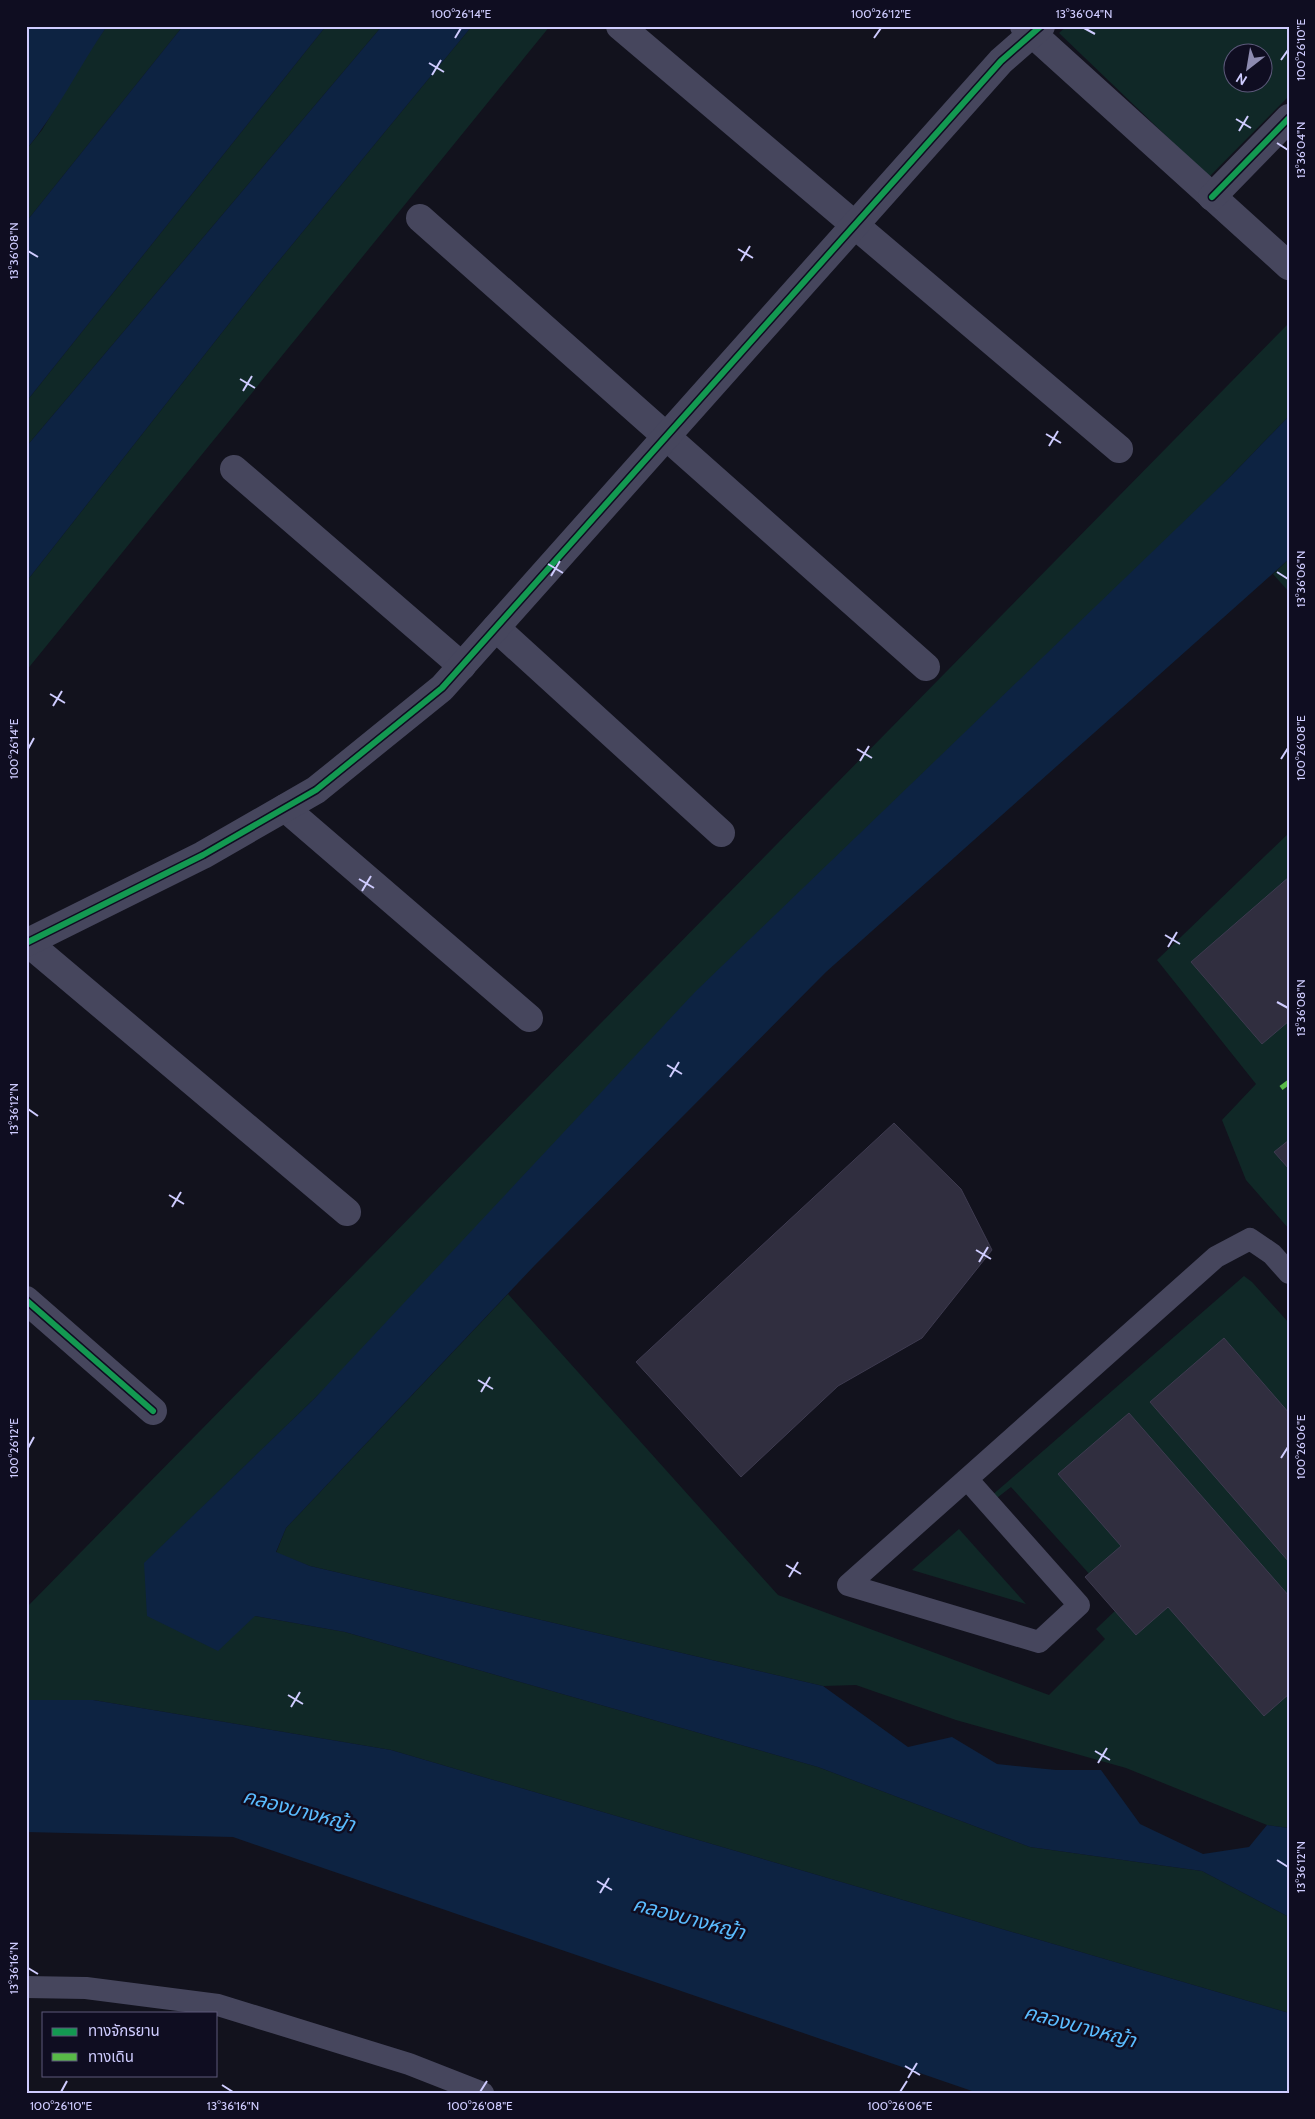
<svg xmlns="http://www.w3.org/2000/svg" width="1315" height="2119" viewBox="0 0 1315 2119" font-family="Cabin,'Noto Sans Thai',sans-serif">
<rect width="100%" height="100%" fill="#12121d"/>
<!-- green -->
<g fill="#102827" fill-rule="evenodd">
<path d="M107,26H183L26,222V150L42,130L89,52Z"/>
<path d="M326,26H382L26,447V402Z"/>
<path d="M472,26H550L26,671V582L268,274Z"/>
<path d="M1067,26H1289V96L1209,177L1059,33ZM1232,52H1262V82H1232Z"/>
<path d="M1289,323V416L1230,477L315,1398L144,1564L255,1616L345,1632L818,1767L1030,1847L1202,1871L1289,1917V2013L391,1750L93,1700H26V1608Z"/>
<path d="M1289,559V592L1273,574Z"/>
<path d="M1289,833V1229L1246,1180L1222,1120L1256,1084L1157,960Z"/>
<path d="M1244,1276L1252,1282L1289,1323V1828L1267,1825L1126,1768L956,1720L856,1685L823,1686L310,1566L276,1553L286,1528L508,1294L778,1595L1049,1695L1105,1639L1096,1629L1119,1607L1011,1487L993,1501L990,1497Z"/>
<path d="M959,1529L1026,1604L912,1570Z"/>
</g>
<!-- water -->
<g fill="#0d2342">
<path d="M26,26H107C79,67 57,112 26,150Z"/>
<path d="M183,26H326L26,402V222Z"/>
<path d="M382,26H472L268,274L26,582V447Z"/>
<path d="M1289,416V559L826,972L535,1265L286,1528L276,1552L310,1566L823,1686L908,1747L952,1737L997,1764L1056,1770H1101L1140,1824L1203,1854L1249,1847L1267,1825L1289,1828V1917L1202,1871L1030,1847L818,1767L345,1632L255,1616L218,1651L147,1616L144,1563L315,1398L695,992L1230,477Z"/>
<path d="M26,1700H93L391,1750L1289,2013V2093H983L972,2091L233,1837L26,1832Z"/>
</g>
<!-- building -->
<g fill="#302e3f" stroke="#3e3b50">
<path d="M1289,877V1021L1262,1044L1191,962Z"/>
<path d="M894,1123L961,1189L992,1250L922,1338L838,1386L741,1477L636,1362Z"/>
<path d="M1289,1140V1169L1274,1152Z"/>
<path d="M1224,1338L1289,1413V1562L1150,1402Z"/>
<path d="M1129,1413L1289,1596V1694L1264,1716L1168,1607L1136,1635L1085,1577L1121,1546L1058,1474Z"/>
</g>
<g fill="none" stroke-linecap="round" stroke-linejoin="round">
<!-- lane -->
<g stroke="#46465d" stroke-width="22">
<path d="M967,1479L1079,1605L1039,1642L848,1585L1216,1257L1250,1239L1272,1254L1289,1273"/>
<path d="M26,1987L86,1988L218,2005L409,2064L483,2093"/>
</g>
<!-- street -->
<g stroke="#46465d" stroke-width="28">
<path d="M620,26L1119,449"/>
<path d="M1024,26L1289,266"/>
<path d="M1212,197L1289,118"/>
<path d="M420,218L926,667"/>
<path d="M234,469L462,666"/>
<path d="M496,628L721,833"/>
<path d="M285,808L529,1018"/>
<path d="M27,942L347,1212"/>
<path d="M26,943L203,855L316,790L442,688L1001,61L1041,26"/>
<path d="M26,1300L153,1411"/>
</g>
<!-- quiet -->
<path stroke="#58b947" stroke-width="5" stroke-dasharray="10 5" stroke-linecap="butt" d="M1281,1088L1289,1082"/>
<!-- cycleway casing -->
<g stroke="#0f0d21" stroke-width="9">
<g id="cycleway">
<path d="M1212,197L1289,118"/>
<path d="M26,943L203,855L316,790L442,688L1001,61L1041,26"/>
<path d="M26,1300L153,1411"/>
</g>
</g>
<!-- cycleway -->
<use href="#cycleway" stroke="#139951" stroke-width="6"/>
</g>
<!-- ticks -->
<path fill="none" stroke="#cfccff" stroke-width="2" d="M1084,28L1095,34M455,38L461,28M874,38L881,28M1281,60L1288,50M429,63L444,72M432,75L441,60M1236,119L1251,128M1239,131L1248,116M1277,143L1288,150M738,249L753,258M28,251L38,257M741,261L750,246M240,379L255,388M243,391L252,376M1046,434L1061,443M1049,446L1058,431M548,564L563,573M1277,572L1288,579M551,576L560,561M50,694L65,703M53,706L62,691M28,749L34,738M857,749L872,758M1281,759L1288,748M860,761L869,746M359,879L374,888M362,891L371,876M1165,935L1180,944M1168,947L1177,932M1277,1002L1288,1008M667,1065L682,1074M670,1077L679,1062M28,1109L38,1116M169,1195L184,1204M172,1207L181,1192M976,1250L991,1259M979,1262L988,1247M478,1380L493,1389M481,1392L490,1377M28,1448L34,1437M1281,1458L1288,1447M786,1565L801,1574M789,1577L798,1562M288,1695L303,1704M291,1707L300,1692M1095,1751L1110,1760M1098,1763L1107,1748M1277,1860L1288,1867M597,1881L612,1890M600,1893L609,1878M28,1968L38,1974M905,2066L920,2075M908,2078L917,2063M222,2085L233,2092M61,2092L67,2081M480,2092L487,2081M900,2092L907,2081"/>
<g text-anchor="middle" dominant-baseline="central" stroke-width="5" stroke-linejoin="round" paint-order="stroke">
<!-- water labels -->
<g font-size="20" font-style="italic" fill="#5abcff" stroke="#0f0d21">
<text transform="translate(299 1810) rotate(15)">คลองบางหญ้า</text>
<text transform="translate(689 1918) rotate(15)">คลองบางหญ้า</text>
<text transform="translate(1080 2026) rotate(15)">คลองบางหญ้า</text>
</g>
</g>
<!-- border -->
<rect width="1315" height="2119" fill="none" stroke="#0f0d21" stroke-width="55"/>
<!-- legend -->
<rect x="42" y="2012" width="175" height="65" fill="#0f0d21" stroke="#5c597a"/>
<rect x="52" y="2028" width="25" height="8" fill="#139951" stroke="#5c597a"/>
<text x="88" y="2036" font-size="15" fill="#cfccff">ทางจักรยาน</text>
<rect x="52" y="2053" width="25" height="8" fill="#58b947" stroke="#5c597a"/>
<text x="88" y="2062" font-size="15" fill="#cfccff">ทางเดิน</text>
<!-- north arrow -->
<g transform="translate(1248 68) rotate(211)"><circle r="24" fill="#0f0d21" stroke="#5c597a"/>
<path d="M0-4L9 19L0 12L-9 19Z" fill="#8d8bb0"/>
<text y="-8" font-size="14" font-weight="bold" text-anchor="middle" fill="#cfccff">N</text>
</g>
<rect x="28" y="28" width="1260" height="2064" fill="none" stroke="#cfccff" stroke-width="2"/>
<g font-size="12" text-anchor="middle" fill="#cfccff">
<text x="461" y="18">100°26'14"E</text>
<text x="881" y="18">100°26'12"E</text>
<text x="1084" y="18">13°36'04"N</text>
<text transform="translate(1301 50) rotate(-90)" y="4">100°26'10"E</text>
<text transform="translate(1301 150) rotate(-90)" y="4">13°36'04"N</text>
<text transform="translate(14 251) rotate(-90)" y="4">13°36'08"N</text>
<text transform="translate(1301 579) rotate(-90)" y="4">13°36'06"N</text>
<text transform="translate(1301 748) rotate(-90)" y="4">100°26'08"E</text>
<text transform="translate(14 749) rotate(-90)" y="4">100°26'14"E</text>
<text transform="translate(1301 1008) rotate(-90)" y="4">13°36'08"N</text>
<text transform="translate(14 1109) rotate(-90)" y="4">13°36'12"N</text>
<text transform="translate(1301 1447) rotate(-90)" y="4">100°26'06"E</text>
<text transform="translate(14 1448) rotate(-90)" y="4">100°26'12"E</text>
<text transform="translate(1301 1867) rotate(-90)" y="4">13°36'12"N</text>
<text transform="translate(14 1968) rotate(-90)" y="4">13°36'16"N</text>
<text x="61" y="2110">100°26'10"E</text>
<text x="233" y="2110">13°36'16"N</text>
<text x="480" y="2110">100°26'08"E</text>
<text x="900" y="2110">100°26'06"E</text>
</g>
</svg>
